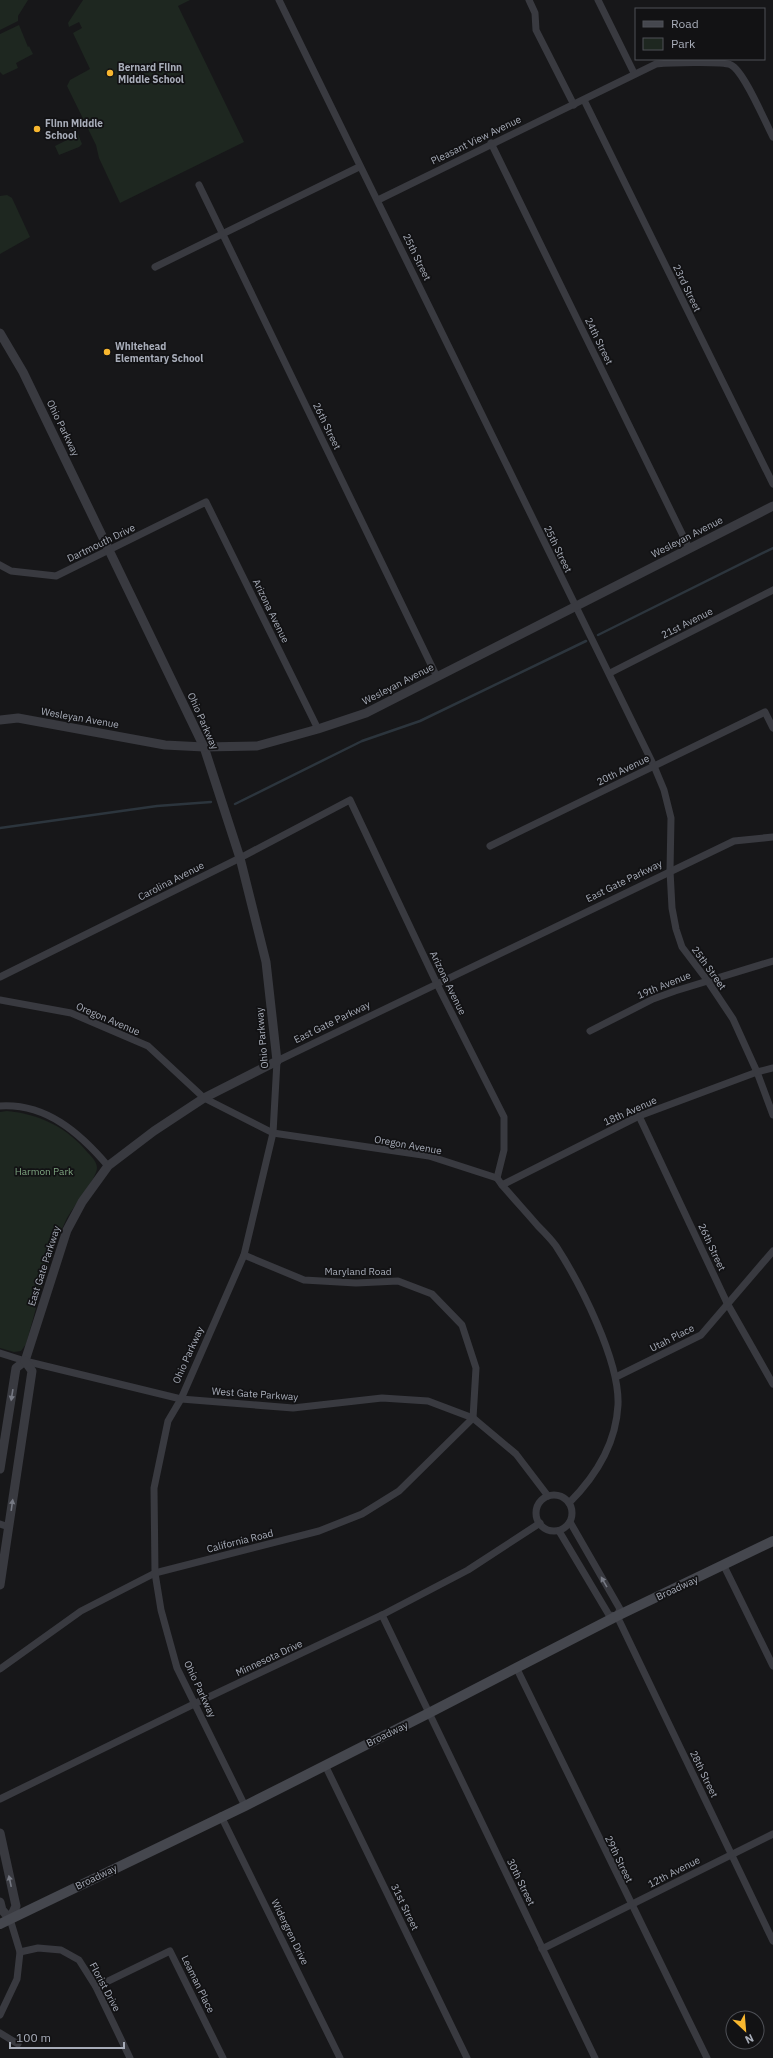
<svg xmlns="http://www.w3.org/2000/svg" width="773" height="2058" viewBox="0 0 773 2058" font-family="'IBM Plex Sans',sans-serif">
<rect width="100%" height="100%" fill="#171719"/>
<!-- green -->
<g fill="#1e2720">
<path d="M0,0H28L18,16V21L0,30Z"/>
<path d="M83,0H190L178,6L244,142L120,203L99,158L96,145L67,86L70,80L90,69L73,33L82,28L79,22L69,27L68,23Z"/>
<path d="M19,25L28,47L29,46L33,54L16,63L18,68L3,75L0,72V34Z"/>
<path d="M73,122L82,144L79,147L59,155L55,146L77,135L71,123Z"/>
<path d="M7,195L12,198L30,237L0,254V196Z"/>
<path d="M7,1111C39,1114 67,1127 88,1153C92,1157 97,1162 97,1168C97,1178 72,1208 66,1220C47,1259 38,1303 26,1344L21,1351L14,1352L0,1348V1112Z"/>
</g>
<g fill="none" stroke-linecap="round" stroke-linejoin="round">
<!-- stream -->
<g stroke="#2c353d" stroke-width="2.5">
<path d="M598,635L773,548"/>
<path d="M235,804L362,741L420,721L586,641"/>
<path d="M0,828L157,806L211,802"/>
</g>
<!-- minor -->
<g stroke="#393a40" stroke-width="7">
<path d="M279,0L654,766L664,790L671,818L670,871L672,908L676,929L682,947L707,980L733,1019L757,1072L773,1115"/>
<path d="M529,0L535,13L536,30L574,105"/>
<path d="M598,0L634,73"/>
<path d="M584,100L773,484"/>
<path d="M491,143L689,548"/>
<path d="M199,185L437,677"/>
<path d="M378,200L656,64C668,63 722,61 731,65C744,71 765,122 773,137"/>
<path d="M155,267L359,167"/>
<path d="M0,565L11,571L56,576L206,502L318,729"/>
<path d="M610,673L773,590"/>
<path d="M490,846L765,712L773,728"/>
<path d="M0,977L240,858L350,800L437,984L504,1117V1150L497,1178"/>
<path d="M0,1000L71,1013L148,1046L204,1098L273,1133L429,1156L497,1178L502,1185C514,1199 526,1212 538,1226C544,1232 551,1239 556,1246C580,1283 620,1361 618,1405C616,1444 596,1476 569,1503"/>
<path d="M590,1031L653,999L675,991L773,961"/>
<path d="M0,1106C46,1103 80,1133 108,1166"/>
<path d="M639,1116L727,1303L773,1384"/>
<path d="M502,1185L639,1116L757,1072L773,1068"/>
<path d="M0,1353L25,1361L181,1399L293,1408L382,1398L428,1401L473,1418L516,1454L548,1496"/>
<path d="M616,1377L701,1335L773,1251"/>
<circle cx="554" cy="1513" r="18"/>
<path d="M570,1522L620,1609L617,1616"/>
<path d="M0,1524L9,1527"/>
<path d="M559,1531L609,1615L617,1616"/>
<path d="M724,1566L773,1666"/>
<path d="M382,1615L595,2058"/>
<path d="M617,1616L773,1941"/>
<path d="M516,1667L707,2058"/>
<path d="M0,1669L81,1611L155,1573L319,1531L362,1514L399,1491L473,1418L476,1368L462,1325L432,1294L398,1281L356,1283L304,1280L244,1255"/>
<path d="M325,1765L467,2058"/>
<path d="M0,1799L194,1704L382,1615L468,1570L540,1523"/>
<path d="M245,1806L177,1668L161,1610L155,1573L154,1488L168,1421L181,1399L244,1255L273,1133L277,1061L734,841L773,837"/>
<path d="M221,1816L340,2058"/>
<path d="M542,1949L773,1834"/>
<path d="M20,1952L38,1948L61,1950L79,1960L96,1987L130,2058"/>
<path d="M96,1987L170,1951L223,2058"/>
<path d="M0,2015L17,1979L20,1952L10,1919"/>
<path d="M0,2033L18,2044"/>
</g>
<!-- tertiary -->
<g stroke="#393a40" stroke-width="9">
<path d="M0,333L23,372L204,747L240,858L266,962L277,1061L204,1098L154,1131L108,1166L82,1202L67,1230L25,1361L16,1368L0,1469"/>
<path d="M0,720L18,718L165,745L204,747L257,746L318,729L366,713L773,506"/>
<path d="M0,1585L32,1371L25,1361"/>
<path d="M0,1833L16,1906L10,1919L2,1910L0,1902"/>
</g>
<!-- secondary -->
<path stroke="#45474e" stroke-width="10" d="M0,1924L245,1806L429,1713L617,1616L773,1541"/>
</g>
<!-- one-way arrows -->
<defs><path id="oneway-solid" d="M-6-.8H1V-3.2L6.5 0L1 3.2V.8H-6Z"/></defs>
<g fill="#767983">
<use href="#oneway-solid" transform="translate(12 1395) rotate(99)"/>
<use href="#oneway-solid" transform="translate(12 1505) rotate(-82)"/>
<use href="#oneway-solid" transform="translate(604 1582) rotate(-120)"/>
<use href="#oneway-solid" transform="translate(10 1881) rotate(-102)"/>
</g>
<!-- markers -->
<g fill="#f8b72f" stroke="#121214" stroke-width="1.5">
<circle cx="110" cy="73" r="4"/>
<circle cx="37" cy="129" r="4"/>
<circle cx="107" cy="352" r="4"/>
</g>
<g text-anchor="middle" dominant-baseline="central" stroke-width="3.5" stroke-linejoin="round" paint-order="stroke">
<!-- poi labels -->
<g font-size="10" font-weight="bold" fill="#a8adb9" stroke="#121214" text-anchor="start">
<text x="118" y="67">Bernard Flinn<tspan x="118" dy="12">Middle School</tspan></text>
<text x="45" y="123">Flinn Middle<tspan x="45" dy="12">School</tspan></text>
<text x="115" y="346">Whitehead<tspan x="115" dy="12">Elementary School</tspan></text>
</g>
<!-- street labels -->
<g font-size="10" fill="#a8adb9" stroke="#121214">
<text transform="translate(476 140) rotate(-26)">Pleasant View Avenue</text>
<text transform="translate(417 257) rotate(64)">25th Street</text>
<text transform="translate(687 288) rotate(64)">23rd Street</text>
<text transform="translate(599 341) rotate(64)">24th Street</text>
<text transform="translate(327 426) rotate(64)">26th Street</text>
<text transform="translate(63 428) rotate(64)">Ohio Parkway</text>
<text transform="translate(687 537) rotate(-27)">Wesleyan Avenue</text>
<text transform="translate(101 543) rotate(-26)">Dartmouth Drive</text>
<text transform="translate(558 549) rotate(64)">25th Street</text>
<text transform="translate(271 611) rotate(64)">Arizona Avenue</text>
<text transform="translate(687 623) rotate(-27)">21st Avenue</text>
<text transform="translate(398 684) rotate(-27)">Wesleyan Avenue</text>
<text transform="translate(80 718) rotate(10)">Wesleyan Avenue</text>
<text transform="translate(203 721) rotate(66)">Ohio Parkway</text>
<text transform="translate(623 770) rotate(-26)">20th Avenue</text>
<text transform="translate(171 881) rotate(-27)">Carolina Avenue</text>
<text transform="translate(624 881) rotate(-26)">East Gate Parkway</text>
<text transform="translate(709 968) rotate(54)">25th Street</text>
<text transform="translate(448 983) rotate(64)">Arizona Avenue</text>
<text transform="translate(664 985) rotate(-22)">19th Avenue</text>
<text transform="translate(108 1019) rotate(23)">Oregon Avenue</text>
<text transform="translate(332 1022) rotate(-26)">East Gate Parkway</text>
<text transform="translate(262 1038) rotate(-95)">Ohio Parkway</text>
<text transform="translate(630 1111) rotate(-24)">18th Avenue</text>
<text transform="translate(408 1145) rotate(10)">Oregon Avenue</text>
<text transform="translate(712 1247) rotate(65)">26th Street</text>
<text transform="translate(44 1266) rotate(-72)">East Gate Parkway</text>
<text x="358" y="1271">Maryland Road</text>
<text transform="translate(672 1338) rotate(-27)">Utah Place</text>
<text transform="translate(188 1355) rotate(-66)">Ohio Parkway</text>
<text transform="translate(255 1394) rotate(4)">West Gate Parkway</text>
<text transform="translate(240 1541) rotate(-14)">California Road</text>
<text transform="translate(677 1588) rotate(-25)">Broadway</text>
<text transform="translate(269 1658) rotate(-25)">Minnesota Drive</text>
<text transform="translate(200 1689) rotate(65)">Ohio Parkway</text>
<text transform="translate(387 1734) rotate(-26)">Broadway</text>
<text transform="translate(704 1774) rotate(64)">28th Street</text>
<text transform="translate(619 1859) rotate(64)">29th Street</text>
<text transform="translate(674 1872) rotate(-27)">12th Avenue</text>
<text transform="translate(96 1877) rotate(-26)">Broadway</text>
<text transform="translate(521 1882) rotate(64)">30th Street</text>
<text transform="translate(405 1907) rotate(64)">31st Street</text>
<text transform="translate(290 1932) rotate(64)">Widergren Drive</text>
<text transform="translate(198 1984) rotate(64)">Leaman Place</text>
<text transform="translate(105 1987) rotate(62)">Florist Drive</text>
</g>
<!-- park labels -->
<g font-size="10" fill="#7fa581" stroke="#121214">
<text x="44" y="1171">Harmon Park</text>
</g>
</g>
<!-- legend -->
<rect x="635" y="8" width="130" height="52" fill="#121214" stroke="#4e5056"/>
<rect x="643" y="21" width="20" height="6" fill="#45474e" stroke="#4e5056"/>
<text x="671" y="28" font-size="12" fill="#a8adb9">Road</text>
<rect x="643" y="38" width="20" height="12" fill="#1e2720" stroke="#4e5056"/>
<text x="671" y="48" font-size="12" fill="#a8adb9">Park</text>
<!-- north arrow -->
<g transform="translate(745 2030) rotate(154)"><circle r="19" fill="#121214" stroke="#4e5056"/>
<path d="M0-3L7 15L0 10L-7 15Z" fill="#f8b72f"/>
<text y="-6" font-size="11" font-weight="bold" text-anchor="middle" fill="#a8adb9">N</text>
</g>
<!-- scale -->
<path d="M10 2042v6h114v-6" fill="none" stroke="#a8adb9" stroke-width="2"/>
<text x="16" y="2042" font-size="12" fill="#a8adb9" stroke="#121214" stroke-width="3" paint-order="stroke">100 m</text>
</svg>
